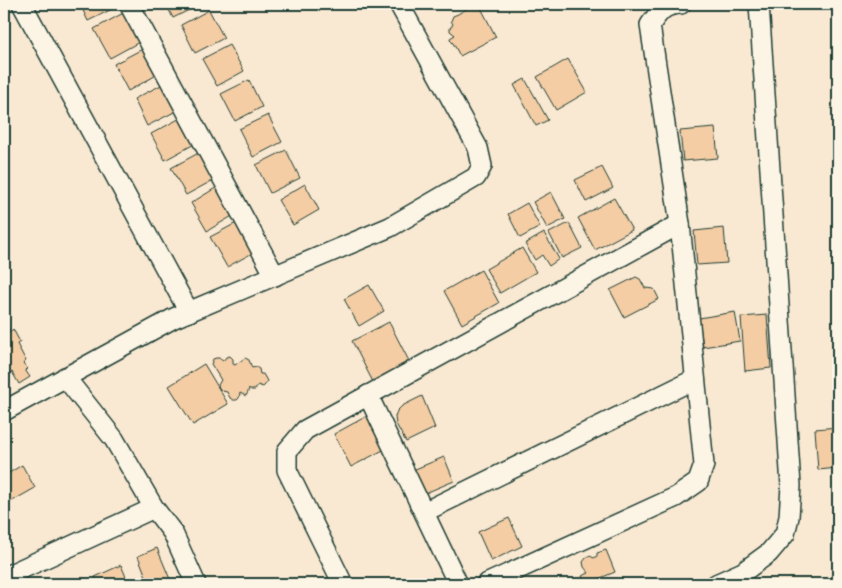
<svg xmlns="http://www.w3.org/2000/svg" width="842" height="588" viewBox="0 0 842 588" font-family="'Playpen Sans',sans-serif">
<rect width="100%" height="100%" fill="#fae9d2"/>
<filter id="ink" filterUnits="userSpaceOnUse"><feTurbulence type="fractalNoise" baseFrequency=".02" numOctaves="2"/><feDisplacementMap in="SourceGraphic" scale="10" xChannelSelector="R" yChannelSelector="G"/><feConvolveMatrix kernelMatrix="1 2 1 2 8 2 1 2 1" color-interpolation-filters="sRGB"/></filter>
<g filter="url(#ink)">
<!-- building -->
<g fill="#f4cda4" stroke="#1f3d34">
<path d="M80,4H122L88,21Z"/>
<path d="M166,4H201L173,18Z"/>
<path d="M474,4H479L496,37L460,56L453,43L450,40V38L455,35L450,31V28L453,24L451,21L453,16L458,14Z"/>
<path d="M209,10L224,38L195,53L181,25Z"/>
<path d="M127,11L143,40L110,58L94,29Z"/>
<path d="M229,45L244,71L217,86L202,59Z"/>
<path d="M148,46L162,72L128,91L114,64Z"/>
<path d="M568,59L587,92L556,110L537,77Z"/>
<path d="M525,79L548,120L536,126L514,85Z"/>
<path d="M171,80L184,107L147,126L134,99Z"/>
<path d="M249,80L262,107L235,121L221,94Z"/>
<path d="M186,115L200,141L165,160L151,134Z"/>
<path d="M268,115L282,142L253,157L239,129Z"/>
<path d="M715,128L718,158L683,161L680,131Z"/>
<path d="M204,150L219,177L186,195L171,168Z"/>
<path d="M286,150L300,178L270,193L256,165Z"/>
<path d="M602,167L613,188L586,202L575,180Z"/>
<path d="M222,184L239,212L207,231L191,203Z"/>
<path d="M305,184L319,210L293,225L278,200Z"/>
<path d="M551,192L565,219L547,228L533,202Z"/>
<path d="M614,198L632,230L595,250L578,218Z"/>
<path d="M527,203L540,227L520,238L508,214Z"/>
<path d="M242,220L258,250L227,267L210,237Z"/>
<path d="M569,223L582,248L562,258L549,233Z"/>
<path d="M724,228L727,263L697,265L694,231Z"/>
<path d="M544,233L559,259L549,266L542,255L535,260L525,244Z"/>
<path d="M522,248L536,272L500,293L486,269Z"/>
<path d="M481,270L499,303L462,324L444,291Z"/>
<path d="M636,277L640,279L645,288L654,289L659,299L624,317L610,290Z"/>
<path d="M369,285L384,311L359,326L344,299Z"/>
<path d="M735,312L740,341L703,347L699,318Z"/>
<path d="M767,315L771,368L745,371L741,317Z"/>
<path d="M4,320L10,332L13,329L20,342L17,344L26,361L23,363L28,369L25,370L30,377L19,384L12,372L4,377Z"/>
<path d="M389,322L410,363L373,382L352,341Z"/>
<path d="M230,356L233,359V364L235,365L245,358L249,360L252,368L256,367L259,369L260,374H263L267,381L265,385L263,387L258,385L255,390H251L249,388L248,392L246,396L240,393L239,398L237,400H233L230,398L227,392L222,391L219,388L218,385L221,380L211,364L213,359L216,358H219L223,361L226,357Z"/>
<path d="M204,364L228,404L193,425L169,386Z"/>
<path d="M422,396L435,428L406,442L396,424L395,417L397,411L402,406Z"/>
<path d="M367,416L385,449L351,467L334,434Z"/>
<path d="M838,427V468L818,470L815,429Z"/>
<path d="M444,457L454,481L423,494L413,470Z"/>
<path d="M22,465L35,488L7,504L4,499V476Z"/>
<path d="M509,518L522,546L491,561L478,532Z"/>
<path d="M157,548L172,584H149L138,556Z"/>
<path d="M606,550L615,572L586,584L582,576L589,573L584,567L583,562L586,558L590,556L594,558L597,556V553Z"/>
<path d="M121,565L129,584H98L95,577Z"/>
</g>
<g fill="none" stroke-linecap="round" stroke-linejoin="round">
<!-- minor casing -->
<g stroke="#1f3d34" stroke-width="22">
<g id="minor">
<path d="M22,4L189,312"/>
<path d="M129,4L275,276"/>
<path d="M65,377L114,439L154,508L173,533L196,584"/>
<path d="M368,395L458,584"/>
<path d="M4,411L174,318L390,227L476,177L482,166L478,148L399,4"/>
<path d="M424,512L695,379"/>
<path d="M4,577L154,508"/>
<path d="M343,584L287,470V451L305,430L680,224"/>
<path d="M486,584L676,497L698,482L704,465L680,224L650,25C660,11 663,5 681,4"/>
<path d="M716,584L743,572L769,553L785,534L789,517L791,486L759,4"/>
</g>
</g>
<!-- minor -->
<use href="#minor" stroke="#fcf5e5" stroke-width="19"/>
</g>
</g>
<!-- margin -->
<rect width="842" height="588" fill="none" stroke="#fcf5e5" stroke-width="20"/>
<rect x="10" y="10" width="822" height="568" fill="none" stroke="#1f3d34" stroke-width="2" filter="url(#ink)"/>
</svg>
